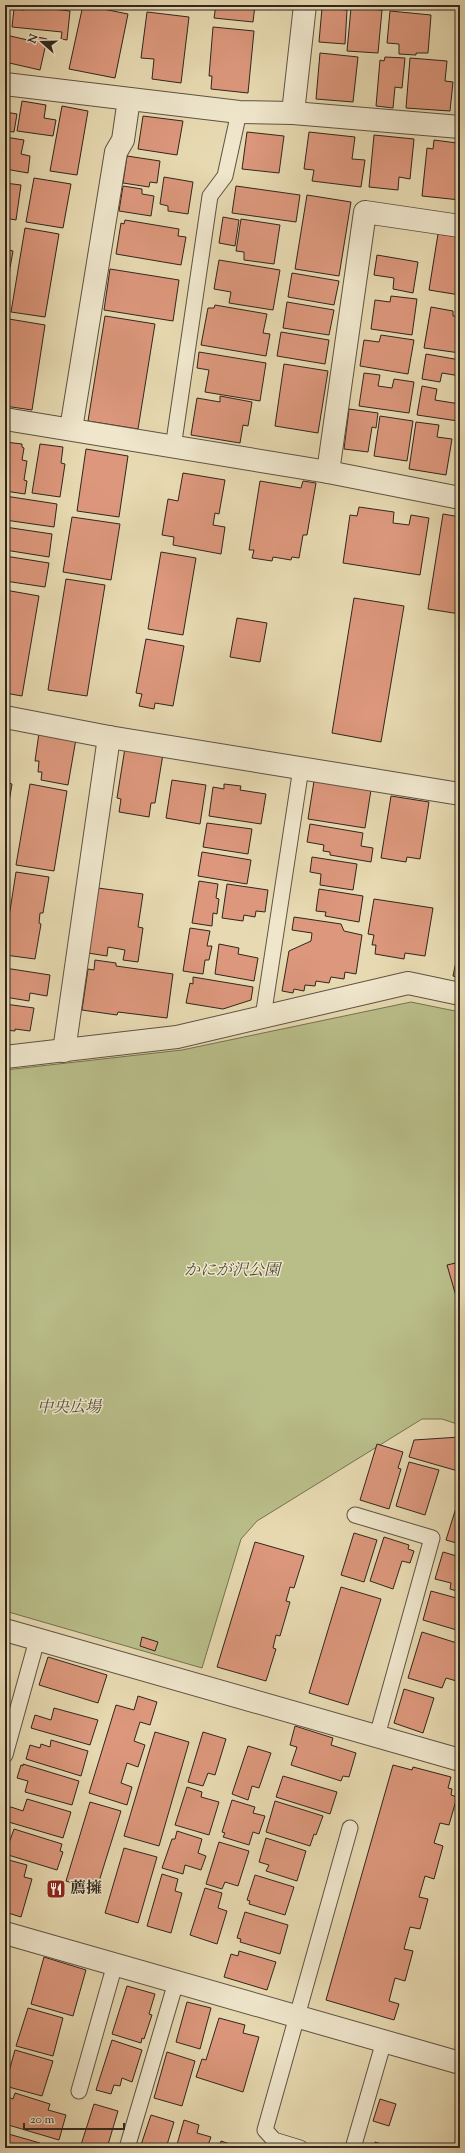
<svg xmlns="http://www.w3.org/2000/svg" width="465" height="2153" viewBox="0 0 465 2153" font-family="'Sorts Mill Goudy','Noto Serif JP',serif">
<rect width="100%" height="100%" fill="#e7d9b1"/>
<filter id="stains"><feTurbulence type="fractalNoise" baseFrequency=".005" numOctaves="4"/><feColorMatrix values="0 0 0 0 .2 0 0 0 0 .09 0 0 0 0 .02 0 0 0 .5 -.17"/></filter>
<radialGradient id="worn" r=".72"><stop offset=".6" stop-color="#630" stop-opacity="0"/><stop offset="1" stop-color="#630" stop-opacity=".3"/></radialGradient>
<!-- green -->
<path fill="#b9be89" stroke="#747254" d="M411,1002L460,1012V1425L442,1419H422L257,1521L241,1539L202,1668L5,1611V1070L182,1050Z"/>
<!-- building -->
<g fill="#dc977c" stroke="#30261e">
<path d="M83,5L128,14L115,78L69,69Z"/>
<path d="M216,5H255L253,22L214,18Z"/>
<path d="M25,6L70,11L67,40L61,39L62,32L12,27L14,9L24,10Z"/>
<path d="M322,8L347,10L345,44L319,42Z"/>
<path d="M351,8L382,10L378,53L347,51Z"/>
<path d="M390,11L431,15L428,53H416V55L399,54V44L387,43Z"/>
<path d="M147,12L189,17L181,83L152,79L154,59L141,58Z"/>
<path d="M213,27L254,31L248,93L211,89L212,76H209Z"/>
<path d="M6,35L32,41L33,36L47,39L40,70L5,62Z"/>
<path d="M320,53L358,57L353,102L316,99Z"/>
<path d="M385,57L405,58L402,88L395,87L393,108L376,106L380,60L384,61Z"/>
<path d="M410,58L447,61L445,81L453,82L450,111L406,108Z"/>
<path d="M22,101L46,105L44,118L56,120L53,136L17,131Z"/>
<path d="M62,106L88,111L77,175L50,171Z"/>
<path d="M5,112L17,114L14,132L5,131Z"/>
<path d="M143,116L183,121L177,155L138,149Z"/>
<path d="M247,132L284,136L279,173L242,169Z"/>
<path d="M309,132L355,137L352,159L365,160L361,187L312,181L314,170L304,169Z"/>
<path d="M374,135L414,139L410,179L399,177L398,190L369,187Z"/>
<path d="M5,137L24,140L21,154L30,156L28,173L5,169Z"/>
<path d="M434,140L457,143L456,157H460V200L422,196L427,148L433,149Z"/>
<path d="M127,156L160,161L157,183L150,182L149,187L123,183Z"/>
<path d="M164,177L193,182L188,214L168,211V206L160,204Z"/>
<path d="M34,178L71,184L63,228L26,222Z"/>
<path d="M5,183L21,185L16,220L5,218Z"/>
<path d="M123,186L142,189V194L154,196L151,216L119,211Z"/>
<path d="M236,186L300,195L296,222L232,213Z"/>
<path d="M307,195L351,202L339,276L295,269Z"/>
<path d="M223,217L239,220L235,246L219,243Z"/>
<path d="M241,219L280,225L274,264L244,260V252L236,251Z"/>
<path d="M125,220L179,229L178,236L186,237L181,265L116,254L121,223L124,224Z"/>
<path d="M25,228L59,234L45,317L11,312Z"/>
<path d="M438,234L460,237V295L429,290Z"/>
<path d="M5,249L13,251L10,268L5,267Z"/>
<path d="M377,255L418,262L413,293L393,289L394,278L374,275Z"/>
<path d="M219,260L280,270L273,310L229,303L231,292L214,289Z"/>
<path d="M5,268L10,269L5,299Z"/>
<path d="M110,269L179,280L173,321L104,310Z"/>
<path d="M292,273L339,281L334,305L288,297Z"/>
<path d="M391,296L417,299L412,335L371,329L375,300L390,302Z"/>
<path d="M287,302L334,310L329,335L283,328Z"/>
<path d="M215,305L267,314L263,333L270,334L266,356L201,345L208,308H214Z"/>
<path d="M431,307L453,311V316L460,317V353L424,348Z"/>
<path d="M105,316L155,324L138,429L88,421Z"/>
<path d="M9,319L45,325L32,410L5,406V342Z"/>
<path d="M281,332L329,340L325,364L277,356Z"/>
<path d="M381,335L414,340L408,374L360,366L364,340L379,342Z"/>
<path d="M199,352L266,363L260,401L205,392L209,370L197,368Z"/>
<path d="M426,354L460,360V376L442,373L440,382L422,379Z"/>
<path d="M284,364L328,371L318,433L275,426Z"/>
<path d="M364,373L380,375L378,386L392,388L394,379L414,382L409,413L359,406Z"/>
<path d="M422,386L437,389L435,400L460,404L458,421L417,415Z"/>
<path d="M220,396L252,402L248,426L243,425L240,443L191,435L197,398L220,402Z"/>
<path d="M349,409L378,413L376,428L372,427L368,452L344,449Z"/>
<path d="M380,416L413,421L407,461L374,456Z"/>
<path d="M416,422L439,425L437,437L452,439L446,475L409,469Z"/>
<path d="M5,442L22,444V447L24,448L22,460L27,461L24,480L27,481L25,494L5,491Z"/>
<path d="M40,444L63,447L61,463L65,464L60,497L32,493Z"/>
<path d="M86,449L128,456L119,517L77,511Z"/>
<path d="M183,473L225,480L219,514L215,513L213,525L225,527L221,554L173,545L174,537L162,535L168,499L178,501Z"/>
<path d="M260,481L301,488L303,481L316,483L307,535H303L299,558L292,557L291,560L273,557L272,561L252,558L254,550H249Z"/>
<path d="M5,496L57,504L54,527L5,520Z"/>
<path d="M359,507L394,512L393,523L409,525L411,515L429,518L420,575L343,563L350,515L357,516Z"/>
<path d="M443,514L460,517V614L428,609Z"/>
<path d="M72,517L120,524L111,580L63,572Z"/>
<path d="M5,527L52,534L49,557L5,550Z"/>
<path d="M161,552L196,558L183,635L148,629Z"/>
<path d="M5,556L49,563L45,587L5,581Z"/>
<path d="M66,579L105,585L87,696L48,690Z"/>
<path d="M5,590L39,596L22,696L5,693Z"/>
<path d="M354,598L404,606L381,742L332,733Z"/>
<path d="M237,618L267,623L260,662L230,657Z"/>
<path d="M146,639L184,646L173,706L155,703L154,709L139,706L142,694L136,693Z"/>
<path d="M39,733L76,739L68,785L41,780L42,772H38L39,761H35Z"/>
<path d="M125,748L163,754L155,803H151L149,817L119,812L121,799L117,798Z"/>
<path d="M172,780L206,785L200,824L166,818Z"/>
<path d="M314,781L371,790L365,828L308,819Z"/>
<path d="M5,782L12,784L5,827Z"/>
<path d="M30,784L67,791L54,871L16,865Z"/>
<path d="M224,784L241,786L240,790L266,794L261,824L209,816L213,787L224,789Z"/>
<path d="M391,796L429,802L420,859L407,857L406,862L381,858Z"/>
<path d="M207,823L252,829L248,854L203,847Z"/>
<path d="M310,824L363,833L361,846L373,848L371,862L330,855V852L323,851L324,845L307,842Z"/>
<path d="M202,852L251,860L247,884L198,876Z"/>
<path d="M312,857L357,864L353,890L320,885L321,874L310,872Z"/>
<path d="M16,872L49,877L43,913H40L39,923L41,924L35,959L5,955V943Z"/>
<path d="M199,881L218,884L216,898L219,899L217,914L213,913L212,926L192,923Z"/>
<path d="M227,884L268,890L265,912L256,911L255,917L244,915L243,921L222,918Z"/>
<path d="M98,888L143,894L138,927L143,928L138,962L123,960L125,950L108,947L107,956L88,953Z"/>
<path d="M319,889L363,896L359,922L325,916L326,912L316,911Z"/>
<path d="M374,899L433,908L425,956L405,953L404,959L375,954L376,945H372L374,935L368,934Z"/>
<path d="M294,917L341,924L344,931L362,935L356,974L345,972L344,979L331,977L329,983L316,981L315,986L305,985L304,991L294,989L293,993L282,991L289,951L311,941L312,933L292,930Z"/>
<path d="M190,928L210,931L207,946H212L209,960H205L203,974L183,971Z"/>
<path d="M460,943V978L453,976Z"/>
<path d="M219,944L239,948L238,954L258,958L254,981L215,974Z"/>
<path d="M95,960L116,963V966L173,974L167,1018L118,1012L117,1015L82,1010L88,969L94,970Z"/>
<path d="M5,968L50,975L47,996L30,993L29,1001L5,997Z"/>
<path d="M193,977L253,987L251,1000L223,1009L186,1003L190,983L193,984Z"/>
<path d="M5,1004L34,1008L30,1031L15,1029V1031L5,1030Z"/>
<path d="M460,1262V1310L447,1265Z"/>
<path d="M460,1437V1464L458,1471L409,1457L414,1440Z"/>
<path d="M377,1444L403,1452L398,1468L401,1469L389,1509L360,1500Z"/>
<path d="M409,1462L439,1470L425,1515L396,1506Z"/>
<path d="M460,1495V1544L446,1540Z"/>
<path d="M354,1533L377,1540L364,1582L341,1575Z"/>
<path d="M384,1537L409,1545L408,1549L414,1551L410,1563L402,1561L393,1589L370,1581Z"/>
<path d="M255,1542L304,1556L294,1588L290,1587L286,1601L290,1602L280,1636L276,1635L273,1648L276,1649L266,1681L217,1667Z"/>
<path d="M443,1552L460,1557V1592L450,1589L451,1583L435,1579Z"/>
<path d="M341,1587L381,1599L348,1705L309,1693Z"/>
<path d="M431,1591L460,1599V1631L423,1620Z"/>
<path d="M422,1632L460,1644V1682L446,1678L442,1688L408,1678Z"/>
<path d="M142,1637L158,1642L155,1651L140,1646Z"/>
<path d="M48,1657L107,1675L98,1703L39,1685Z"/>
<path d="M404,1689L434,1698L423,1733L394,1723Z"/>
<path d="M138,1696L157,1702L150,1725L140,1722L134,1741L145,1745L138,1767L127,1763L121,1783L132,1787L127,1805L89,1793L116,1705L134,1710Z"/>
<path d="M54,1708L98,1720L90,1745L31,1728L35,1715L51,1720Z"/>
<path d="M295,1726L333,1738L331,1745L356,1753L349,1777L343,1776L341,1781L291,1765L297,1747L290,1745Z"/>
<path d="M155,1732L189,1742L159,1846L124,1836Z"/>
<path d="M203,1732L226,1739L215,1775L208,1773L203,1786L188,1782Z"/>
<path d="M51,1740L88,1751L81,1776L26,1759L30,1745L40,1748L41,1744L50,1747Z"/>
<path d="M248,1746L271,1753L259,1788L252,1786L248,1800L232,1794Z"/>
<path d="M23,1764L79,1781L72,1805L25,1792L28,1781L17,1778L21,1765L23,1766Z"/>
<path d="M393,1765L412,1770L413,1767L451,1777L448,1788L452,1789L451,1795L457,1797L449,1825L440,1823L434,1843L443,1846L434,1879L425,1876L419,1897L428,1899L420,1929L410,1927L404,1949L413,1951L405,1981L395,1978L389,2001L399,2004L394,2020L326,2000Z"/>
<path d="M283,1776L337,1792L330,1814L276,1797Z"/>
<path d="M187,1787L202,1792L201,1797L219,1802L209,1835L175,1825Z"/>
<path d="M27,1799L71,1812L63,1838L5,1821L8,1808L11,1807L23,1811Z"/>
<path d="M232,1800L255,1807L253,1813L265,1816L259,1834L253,1832L249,1845L223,1837L225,1833L222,1832Z"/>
<path d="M275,1801L323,1816L316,1835L314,1834L310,1846L266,1832Z"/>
<path d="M90,1802L121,1811L96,1891L66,1881Z"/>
<path d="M14,1829L62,1844L60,1851L63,1852L57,1870L5,1854V1842L9,1843Z"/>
<path d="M177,1831L202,1839L198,1853L206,1856L201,1870L185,1865L183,1874L162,1868L172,1839H175Z"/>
<path d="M266,1838L306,1851L297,1881L266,1871L269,1865L259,1862Z"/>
<path d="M219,1842L249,1851L238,1886L225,1882L222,1889L206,1884Z"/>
<path d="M124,1848L157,1857L138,1923L105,1913Z"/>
<path d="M5,1859L27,1865L24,1877L32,1879L21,1917L5,1912Z"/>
<path d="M162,1874L178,1879L175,1891L182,1893L171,1933L147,1926Z"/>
<path d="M255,1875L294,1887L285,1915L249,1904L250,1901L247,1900Z"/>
<path d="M205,1888L222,1893L218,1908L227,1911L217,1944L190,1935Z"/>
<path d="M245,1912L288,1925L280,1954L240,1942L241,1939L237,1938Z"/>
<path d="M239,1951L276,1962L267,1990L224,1977L231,1954L238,1956Z"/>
<path d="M44,1957L86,1970L73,2016L31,2004Z"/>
<path d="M127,1986L155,1994L149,2014L152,2015L144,2039L142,2038L141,2043L112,2034Z"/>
<path d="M187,2002L211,2008L200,2049L176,2042Z"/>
<path d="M28,2008L63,2018L53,2056L16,2046Z"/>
<path d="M219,2018L245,2025L243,2033L259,2037L243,2092L196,2077L202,2059L206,2060Z"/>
<path d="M112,2040L142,2050L132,2082L122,2078L120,2086L114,2085L111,2094L96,2090Z"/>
<path d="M15,2050L53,2061L42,2096L5,2086Z"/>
<path d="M167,2052L195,2061L182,2106L154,2098Z"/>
<path d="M15,2093L50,2104L48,2110L66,2115L59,2140L5,2124V2096L13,2099Z"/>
<path d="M380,2099L396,2104L389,2126L373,2121Z"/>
<path d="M94,2104L118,2111L107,2148H80Z"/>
<path d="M151,2115L174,2122L166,2148H140Z"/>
<path d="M184,2120L199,2125L197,2133L211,2137L207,2148H176Z"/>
<path d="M5,2133L40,2143L38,2148H5Z"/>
<path d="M221,2141L236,2146V2148H219Z"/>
<path d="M375,2142L395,2148H373Z"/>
</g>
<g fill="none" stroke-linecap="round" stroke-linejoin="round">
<!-- service casing -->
<g stroke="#5e5343" stroke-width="17">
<g id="service">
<path d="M173,448L210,196L225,176L239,112"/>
<path d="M263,1017L301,768"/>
<path d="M355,1515L432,1538L377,1736"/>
<path d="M5,1755L37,1640"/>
<path d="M79,2091L115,1964"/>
<path d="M127,2148L176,1982"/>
<path d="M300,2148L274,2140L265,2130L350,1828"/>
<path d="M353,2148L384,2041"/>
</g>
</g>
<!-- minor casing -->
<g stroke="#5e5343" stroke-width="24">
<g id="minor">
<path d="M5,84L239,112L293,113L460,127"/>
<path d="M293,113L305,5"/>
<path d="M5,419L328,472L460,498"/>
<path d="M71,429L116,152L123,140L129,99"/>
<path d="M328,472L365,212L460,226"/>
<path d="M5,717L109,737L460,794"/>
<path d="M64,1051L109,737"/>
<path d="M5,1057L177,1037L408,983L460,994"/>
<path d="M5,1630L460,1760"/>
<path d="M5,1933L460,2063"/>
</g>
</g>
<!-- service -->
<use href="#service" stroke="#efe6cc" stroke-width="15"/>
<!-- minor -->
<use href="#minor" stroke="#efe6cc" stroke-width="22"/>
</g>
<!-- icons -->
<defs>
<g id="restaurant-square" transform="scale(1)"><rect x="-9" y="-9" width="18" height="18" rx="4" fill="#8f2418" stroke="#efe6cc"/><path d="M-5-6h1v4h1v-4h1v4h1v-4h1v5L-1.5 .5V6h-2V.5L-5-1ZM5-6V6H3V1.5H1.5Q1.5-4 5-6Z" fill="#fff"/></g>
</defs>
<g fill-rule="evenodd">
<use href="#restaurant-square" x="56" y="1889"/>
</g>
<g text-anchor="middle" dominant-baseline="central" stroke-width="3" stroke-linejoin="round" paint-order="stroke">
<!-- park labels -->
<g font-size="16" font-style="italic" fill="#524c39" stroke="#efe6cc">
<text x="232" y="1271">かにが沢公園</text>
<text x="69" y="1408">中央広場</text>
</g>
<!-- poi labels -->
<g font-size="16" font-weight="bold" fill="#30261e" stroke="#efe6cc" text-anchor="start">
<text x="70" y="1889">薦擁</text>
</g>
</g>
<!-- margin -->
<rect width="465" height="2153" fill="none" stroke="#e7d9b1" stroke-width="20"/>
<rect x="6" y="6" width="453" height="2141" fill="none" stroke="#30261e" stroke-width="2"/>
<rect x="10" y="10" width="445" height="2133" fill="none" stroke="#30261e"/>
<!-- north arrow -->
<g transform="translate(42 42) rotate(290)" stroke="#efe6cc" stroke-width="3" paint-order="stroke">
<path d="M0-3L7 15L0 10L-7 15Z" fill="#30261e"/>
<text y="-6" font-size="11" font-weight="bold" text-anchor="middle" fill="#30261e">N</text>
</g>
<!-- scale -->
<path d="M24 2123v6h100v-6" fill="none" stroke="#30261e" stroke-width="2"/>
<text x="30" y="2123" font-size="12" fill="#30261e" stroke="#efe6cc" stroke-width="3" paint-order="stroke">20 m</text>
<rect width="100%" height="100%" filter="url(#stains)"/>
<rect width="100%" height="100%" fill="url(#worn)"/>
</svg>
